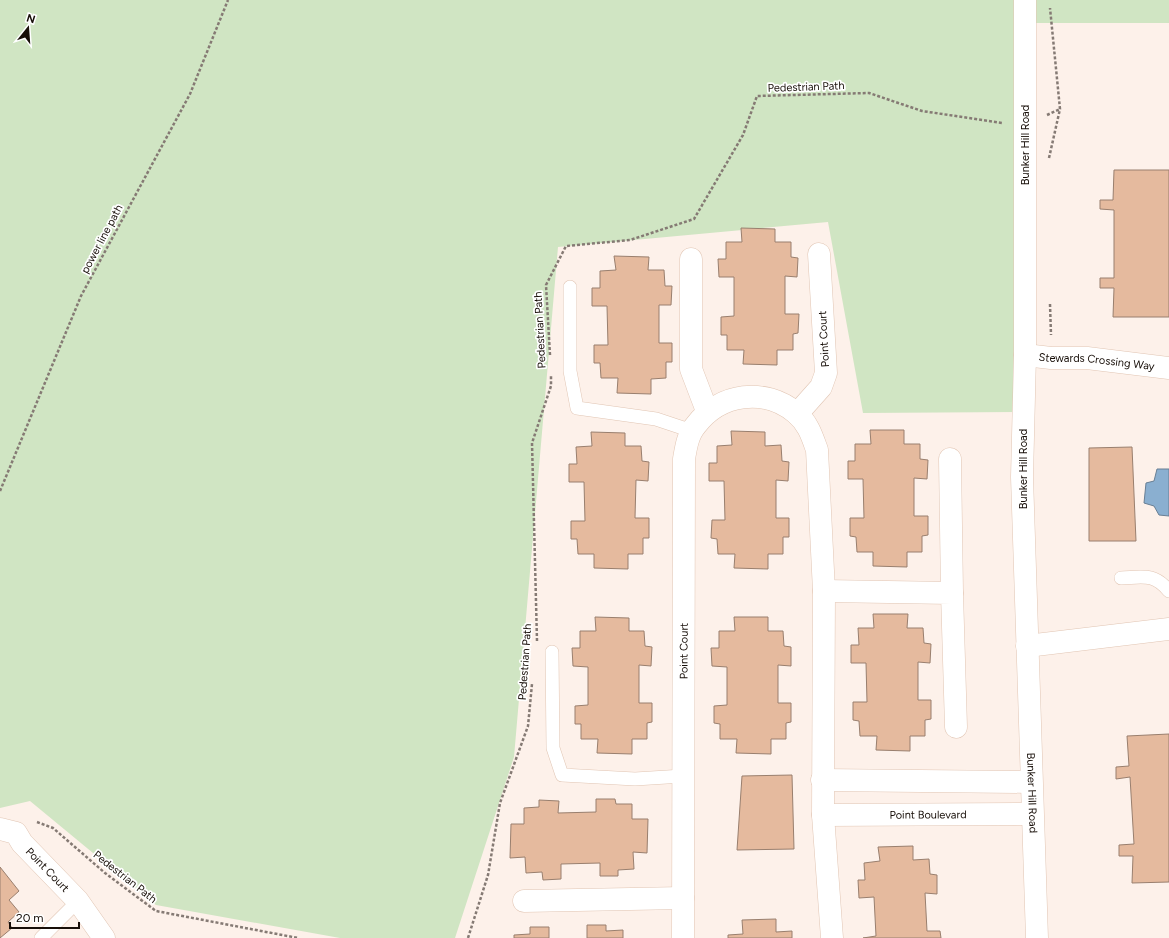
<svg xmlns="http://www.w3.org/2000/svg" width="1169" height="938" viewBox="0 0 1169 938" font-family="Figtree,sans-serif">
<rect width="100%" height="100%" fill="#fdf1ea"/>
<!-- green -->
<path fill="#d0e5c3" d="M0,0H1169V23H1036L1021,192L1022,412L863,413L828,222L558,247L514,757L455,938H340L156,905L30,801L0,808Z"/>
<!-- water -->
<path fill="#8aafd0" stroke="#687f94" d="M1157,469H1169V516L1159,515L1154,506L1144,503L1146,483L1154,481Z"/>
<!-- building -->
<g fill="#e5ba9e" stroke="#997f6e">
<path d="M1114,170H1169V317H1113L1114,288H1100V278H1114V210L1100,209V200H1113Z"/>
<path d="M741,228L775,229V242H791V257L798,258L797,277L785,276V314H799L798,333L793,334V350H777V365L743,364L744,350H727V335H721V317L734,316V277H719L718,259H726V242H742Z"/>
<path d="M614,256L649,257L648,270H664L665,286H672L671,305H659V343H672V362H666V378L651,379V394L617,393L618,378H601L600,363H594V345H608L607,306H592V288H600V271L616,270Z"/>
<path d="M870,430H904V444H920V459L928,460L927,479L914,478V516H928V535L922,536V552H907V567L873,566V552H857L856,537L850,536V518H864L863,479H848V461H855V444H871Z"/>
<path d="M731,431L765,432V446L781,445L782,461L789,462L788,481L776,480V518H789V537H783V554H768V569L734,568L735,554H718L717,539L711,538L712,520H725L724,481H709V463H717V446L732,445Z"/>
<path d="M591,432L625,433V446H641L642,461L649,462L648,481L636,480L635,518H649V538H643V554H628V569L594,568V554H578L577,539H571V521H585L584,482H569V464H577L576,447L592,446Z"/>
<path d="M1132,447L1136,541H1089V448Z"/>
<path d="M873,614H908L907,628H923L924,643L931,644L930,663L918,662V700H931V719L925,720V736H910V751L876,750L877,736H860L859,721L853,720V702H867L866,663H851V645H859L858,628H874Z"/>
<path d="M595,617L629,618V631H644L645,646L652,647L651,666L639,665V703H652V722L647,723V739H632V754L597,753L598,739H581V724H575V706L588,705V667L573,666L572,648H580V631H596Z"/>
<path d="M734,617H768V631H783L784,646L791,647V666L778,665V703H791V722L786,723V739H771V754L736,753L737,739H720V724L714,723V706L727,705V667L712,666L711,648H719V631H735Z"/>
<path d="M1169,734V882L1132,883L1133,856H1119V845L1134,844L1130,777L1116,779V767L1129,766L1127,736Z"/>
<path d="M792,775L794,849L737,850L742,776Z"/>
<path d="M596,799H615L616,804H632V819H648L647,853L633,852L634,869L618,870V876H600V863L561,864V879L543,880L542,872L526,873L525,857L510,858L511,824H524V808L539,807V800L559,801L558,813L596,812Z"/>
<path d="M913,846V860L929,859L930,874L937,875V894L925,893L927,931H940L941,938H863L876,936L874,897L859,898L858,880H865L864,863L880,861L878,847Z"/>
<path d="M0,867L19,891L9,900L19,912L8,922L12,928L0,938Z"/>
<path d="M776,919V932L792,931V938H728V935L743,934L742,920Z"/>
<path d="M587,925H606V931L623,930V938H587Z"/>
<path d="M530,927H549V938H514V935L530,934Z"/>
</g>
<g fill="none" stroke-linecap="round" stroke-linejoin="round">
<!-- lane casing -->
<g stroke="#e1c5b3" stroke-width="14">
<g id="lane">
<path d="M570,287V371L577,408L656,419L692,431"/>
<path d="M1121,578C1144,577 1154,573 1169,591"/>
<path d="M552,652L553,748L562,775L635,779L683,776"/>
<path d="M41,938L78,901"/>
</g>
</g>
<!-- street casing -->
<g stroke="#e1c5b3" stroke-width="23">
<g id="street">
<path id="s1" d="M1025,0V355L1022,477L1037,938"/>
<path d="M691,259V369L707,411"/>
<path id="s2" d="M1025,355L1051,358H1087L1169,368"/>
<path d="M797,414L821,387L826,373L819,254"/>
<path d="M950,459L952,593"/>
<path d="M824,591L952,593L956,727"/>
<path d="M1027,646L1169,629"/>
<path d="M822,780L1031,782"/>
<path id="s3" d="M823,815L1032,814"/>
<path id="s4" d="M0,829L16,833L22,843L78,901L104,938"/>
<path d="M524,901L683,898"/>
<path id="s5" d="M683,938L684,459C686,447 688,434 696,425C720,393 765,387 796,413C808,423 812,436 817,450L824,591L823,815L832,938"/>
</g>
</g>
<!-- path -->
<g stroke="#857a74" stroke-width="2.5" stroke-dasharray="3 2" stroke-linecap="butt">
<path d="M1047,115L1060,109"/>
<path d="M1049,158L1060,109L1050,8"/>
<path d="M1050,304L1051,335"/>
<path d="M550,355L546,285L566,246L630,240L694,219L743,135L757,96L869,93L922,111L1002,123"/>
<path d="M0,491L81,296L190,94L228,0"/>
<path d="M537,641L532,443L551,386V376"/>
<path d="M37,822L53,828L105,873L156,911L298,938"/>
<path d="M468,938L488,875L500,803L528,726L532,684"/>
</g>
<!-- lane -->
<use href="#lane" stroke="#fff" stroke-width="13"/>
<!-- street -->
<use href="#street" stroke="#fff" stroke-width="22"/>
</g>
<g text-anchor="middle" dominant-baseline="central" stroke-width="3.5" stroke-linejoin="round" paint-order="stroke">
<!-- street labels -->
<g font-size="11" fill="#170e08" stroke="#fff">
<text transform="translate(806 87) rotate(-2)">Pedestrian Path</text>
<text transform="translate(1025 145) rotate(-90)">Bunker Hill Road</text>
<text transform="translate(102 239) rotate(-62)">power line path</text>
<text transform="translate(540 330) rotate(-93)">Pedestrian Path</text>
<text transform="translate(824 339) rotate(-93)">Point Court</text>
<text stroke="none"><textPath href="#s2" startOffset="72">Stewards Crossing Way</textPath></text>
<text transform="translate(1023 469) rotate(-90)">Bunker Hill Road</text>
<text stroke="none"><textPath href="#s5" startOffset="287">Point Court</textPath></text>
<text transform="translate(525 662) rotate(-86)">Pedestrian Path</text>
<text stroke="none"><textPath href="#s1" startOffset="793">Bunker Hill Road</textPath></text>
<text stroke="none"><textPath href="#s3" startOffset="105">Point Boulevard</textPath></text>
<text stroke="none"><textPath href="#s4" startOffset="65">Point Court</textPath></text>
<text transform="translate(125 877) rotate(38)">Pedestrian Path</text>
</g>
</g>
<!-- north arrow -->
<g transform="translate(28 28) rotate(17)" stroke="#ffffff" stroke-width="3" paint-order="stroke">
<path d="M0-3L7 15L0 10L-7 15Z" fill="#170e08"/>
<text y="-6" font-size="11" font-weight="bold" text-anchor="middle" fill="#170e08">N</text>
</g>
<!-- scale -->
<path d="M10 922v6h69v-6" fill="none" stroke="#170e08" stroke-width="2"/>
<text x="16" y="922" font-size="12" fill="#170e08" stroke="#ffffff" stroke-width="3" paint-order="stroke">20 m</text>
</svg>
